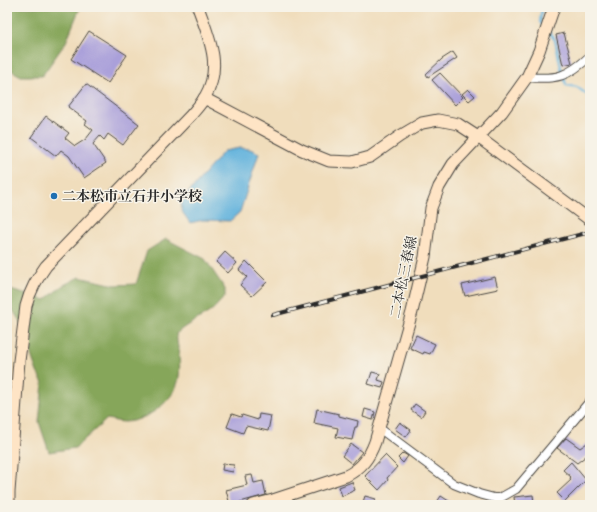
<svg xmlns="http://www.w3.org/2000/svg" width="597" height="512" viewBox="0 0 597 512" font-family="'Gentium Book Plus','Noto Serif JP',serif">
<rect width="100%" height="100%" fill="#f7f3e8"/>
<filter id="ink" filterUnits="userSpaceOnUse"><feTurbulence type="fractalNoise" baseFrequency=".025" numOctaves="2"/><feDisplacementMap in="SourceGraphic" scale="8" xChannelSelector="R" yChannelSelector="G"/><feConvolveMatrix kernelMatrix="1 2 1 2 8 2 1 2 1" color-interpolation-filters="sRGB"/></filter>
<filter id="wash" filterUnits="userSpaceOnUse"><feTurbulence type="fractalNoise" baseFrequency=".012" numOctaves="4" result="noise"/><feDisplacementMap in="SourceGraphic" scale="16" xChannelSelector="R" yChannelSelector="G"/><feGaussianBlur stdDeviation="0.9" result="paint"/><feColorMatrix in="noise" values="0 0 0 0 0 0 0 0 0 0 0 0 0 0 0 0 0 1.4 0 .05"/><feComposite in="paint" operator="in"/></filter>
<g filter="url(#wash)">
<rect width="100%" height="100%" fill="#f0ddbc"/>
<!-- forest -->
<g fill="#86a65a" stroke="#586842">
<path d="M7,7H84L79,10L66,42L42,76H21L7,68Z"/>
<path d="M166,239L205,259L225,289V297C220,301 216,307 211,311C200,319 186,324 176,334C178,348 181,362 179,377C176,400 147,421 125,422C119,422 112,420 107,419L75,448L49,452L39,422L43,383L37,372L31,355L30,338L11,307H7V289L45,300L62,286L79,277L115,285L136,284L147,251Z"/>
</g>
<!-- water -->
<path fill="#63b3dd" stroke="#476f84" d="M240,148L250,149L259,153L240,212L230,221L203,220L190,223L181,210L182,200L224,151Z"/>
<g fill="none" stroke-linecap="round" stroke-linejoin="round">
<!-- stream -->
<g stroke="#63b3dd" stroke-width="2.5">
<path d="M542,7L540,22L544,27"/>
<path d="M549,32L555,40L562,72"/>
<path d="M564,77L566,85L577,87L590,97"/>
</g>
</g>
<g id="blocks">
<!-- building -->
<g fill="#aaa0da">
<path d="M89,31L127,55L108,83L71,59Z"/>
<path d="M564,33L572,63L563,65L556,35Z"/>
<path d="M453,52L457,58L428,77L426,74L442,59Z"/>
<path d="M440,73L463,97L455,105L432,80Z"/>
<path d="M86,84L139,124L123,145L108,134L104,140L100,136L93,144L106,163L84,178L69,156L61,150L56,156L31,137L46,116L69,133L65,138L75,146L86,139L93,130L85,124L87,121L68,107Z"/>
<path d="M468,89L475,96L469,101L462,94Z"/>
<path d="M225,252L237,263L228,273L216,262Z"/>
<path d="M246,261L267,282L252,296L240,285L247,277L239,270Z"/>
<path d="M495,277L498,289L465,296L462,285Z"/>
<path d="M416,335L435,344L430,354L424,352L423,354L410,348Z"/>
<path d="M372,372L380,374L378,380L384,382L382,388L368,384Z"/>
<path d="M415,404L425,411L421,417L411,410Z"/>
<path d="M317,409L339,414V416L358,421L357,427H355L352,440L336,437L338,428L314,423Z"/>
<path d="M365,409L375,412L373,420L363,417Z"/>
<path d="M232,414L241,417L242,415L258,420L259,414L271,416L268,431L246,426L243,433L227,427Z"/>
<path d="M400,422L411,430L406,437L395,429Z"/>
<path d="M566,438L580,448L590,441V453L577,463L557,448Z"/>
<path d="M351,444L362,452L352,464L342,456Z"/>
<path d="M403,453L408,456L403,463L398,458Z"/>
<path d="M385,455L397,467L387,478L388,480L379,490L365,476Z"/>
<path d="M571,462L586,480L565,501L557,493L571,480L570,478L571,477L563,470Z"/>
<path d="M223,464L234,465L233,472L222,470Z"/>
<path d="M252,475L254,483L263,481L266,495L240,502V503L230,505L226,490L247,485L245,476Z"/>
<path d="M352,482L355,490L342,496L339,487Z"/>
<path d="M533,495L534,503L515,505L514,497Z"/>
<path d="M365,496L376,499L374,505H362Z"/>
<path d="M441,496L455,505H435Z"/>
</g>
</g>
</g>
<g filter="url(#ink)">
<use href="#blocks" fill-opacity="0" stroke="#494641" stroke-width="1"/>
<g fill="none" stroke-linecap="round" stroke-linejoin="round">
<!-- street casing -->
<g stroke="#494641" stroke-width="10">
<g id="street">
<path d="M527,77C556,80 568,77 590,56"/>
<path d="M379,428L454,484L479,494L494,498H500L516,489L590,401"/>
</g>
</g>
<!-- secondary casing -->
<g stroke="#494641" stroke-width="13">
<g id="secondary">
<path d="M204,98L302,150L329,161L352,162L370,157L400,136L422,123L438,120L458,124L478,137L590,220"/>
<path d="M9,505V492L19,361L26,306C30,290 37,279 46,266L191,115C196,109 201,104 205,97C223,66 209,38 198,7"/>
<path d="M253,505L273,500L346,476C362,468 369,458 375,442L412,312L425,257L431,208L439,187L453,164L502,112L527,77L539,51L554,7"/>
</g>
</g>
<!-- street -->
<use href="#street" stroke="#fff" stroke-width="8"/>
<!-- secondary -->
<use href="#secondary" stroke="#fee4c5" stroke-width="11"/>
<!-- rail casing -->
<g stroke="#2b2b2b" stroke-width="4">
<path id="rail" d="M273,315L590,232"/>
</g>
<!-- rail -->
<use href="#rail" stroke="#f7f3e8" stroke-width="2.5" stroke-dasharray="8" stroke-linecap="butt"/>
</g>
</g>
<!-- markers -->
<circle fill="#1f6fb2" stroke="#f7f3e8" stroke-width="1.5" cx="54" cy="196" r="4"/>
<g text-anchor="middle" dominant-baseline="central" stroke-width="3" stroke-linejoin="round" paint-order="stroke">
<!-- poi labels -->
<g font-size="14" font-weight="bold" fill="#2b2b2b" stroke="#f7f3e8" text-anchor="start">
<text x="62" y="196">二本松市立石井小学校</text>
</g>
<!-- street labels -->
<g font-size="14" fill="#2b2b2b" stroke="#f7f3e8">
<text transform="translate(403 277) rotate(-78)">二本松三春線</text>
</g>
</g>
<!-- margin -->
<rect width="597" height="512" fill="none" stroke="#f7f3e8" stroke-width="24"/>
</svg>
